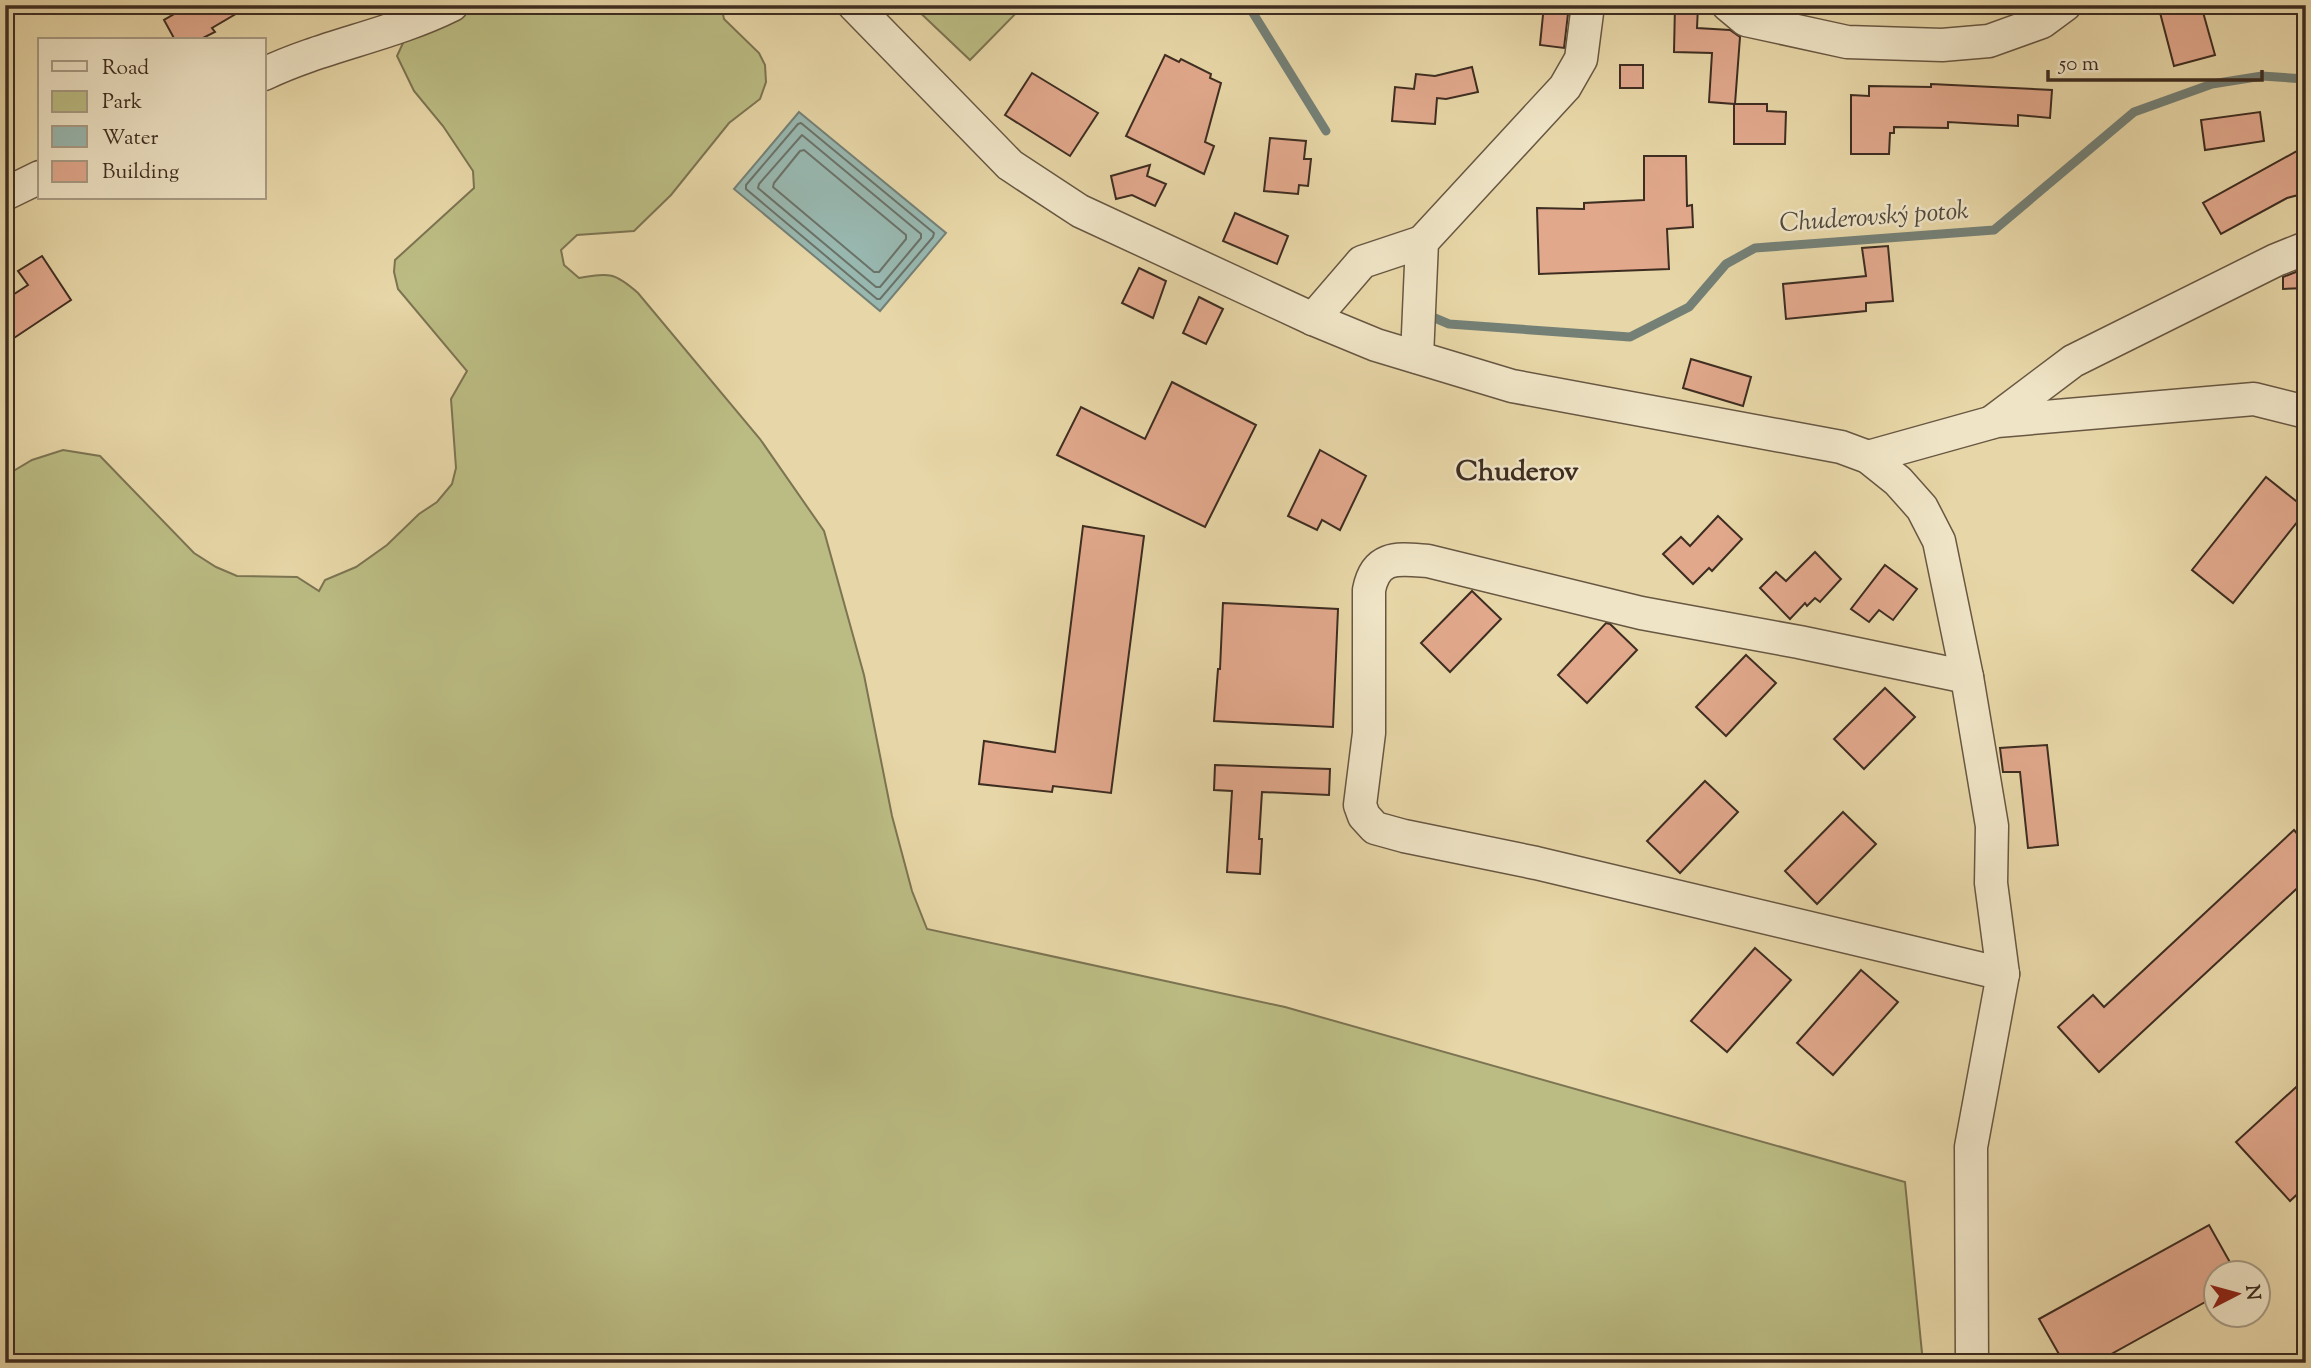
<svg xmlns="http://www.w3.org/2000/svg" width="2311" height="1368" viewBox="0 0 2311 1368" font-family="'Sorts Mill Goudy',serif">
<rect width="100%" height="100%" fill="#e7d6a7"/>
<filter id="stains"><feTurbulence type="fractalNoise" baseFrequency=".00286" numOctaves="4"/><feColorMatrix values="0 0 0 0 .2 0 0 0 0 .09 0 0 0 0 .02 0 0 0 .5 -.17"/></filter>
<radialGradient id="worn" r=".72"><stop offset=".6" stop-color="#630" stop-opacity="0"/><stop offset="1" stop-color="#630" stop-opacity=".3"/></radialGradient>
<!-- green -->
<g fill="#bbbc83" stroke="#7c7452" stroke-width="2">
<path d="M462,5H721L724,19L759,53L765,65L766,82L760,99L729,123L671,195L634,231L577,235L561,250L564,265L579,278C610,273 614,272 638,293L760,439L824,531L864,675L892,816L912,891L927,929L1285,1007L1905,1182L1923,1363H5V476L32,460L63,450L100,456L194,553L216,567L237,576L297,577L319,591L325,580L356,567L387,545L419,514L437,502L452,484L456,468L451,399L467,371L398,289L394,272L395,260L474,188L473,171L443,126L414,91L397,56L409,30Z"/>
<path d="M912,5H1024L970,60Z"/>
</g>
<!-- water -->
<path fill="#98b7af" stroke="#748076" stroke-width="2" d="M799,112L946,233L880,311L734,189Z"/>
<g fill="none" stroke-linecap="round" stroke-linejoin="round">
<!-- shore -->
<g stroke="#6b7268" stroke-width="2">
<path d="M801,123L934,233L933,237L880,299H877L746,189V185L798,124Z"/>
<path d="M802,135L921,234V238L880,287H876L758,188L759,184Z"/>
<path d="M804,150L906,235V239L879,272H874L773,187L774,183L800,151Z"/>
</g>
<!-- stream -->
<g stroke="#748076" stroke-width="9">
<path d="M1248,5L1326,131"/>
<path d="M1430,316L1449,324L1630,337L1689,307L1726,264L1755,248L1994,230L2134,112L2212,84L2262,76L2306,79"/>
</g>
</g>
<!-- building -->
<g fill="#e1a88c" stroke="#3e2d21" stroke-width="2">
<path d="M190,5H251L212,28L215,32L199,40H175L164,20Z"/>
<path d="M1544,5H1569L1564,48L1540,45Z"/>
<path d="M1675,5L1698,6L1697,28L1730,30L1740,37L1735,104H1767V111L1786,112L1785,144H1734V104L1709,102L1712,53L1674,52Z"/>
<path d="M2158,5H2201L2215,55L2174,66Z"/>
<path d="M1165,55L1179,62L1181,59L1211,74L1210,78L1221,83L1205,142L1214,146L1204,174L1126,136Z"/>
<rect x="1620" y="65" width="23" height="23"/>
<path d="M1472,67L1478,92L1446,99L1437,98L1435,124L1392,121L1395,87L1414,89L1416,74L1435,76Z"/>
<path d="M1032,73L1098,113L1070,156L1005,115Z"/>
<path d="M1931,84L2052,90L2050,118L2018,115V126L1948,122V128L1894,127V133H1890L1889,154H1851V95L1869,96V86L1931,87Z"/>
<path d="M2260,112L2264,141L2205,150L2201,120Z"/>
<path d="M1270,138L1306,141L1304,159H1311L1308,186L1299,185L1298,194L1264,191Z"/>
<path d="M2306,146V193L2287,198L2221,234L2203,203Z"/>
<path d="M1644,156H1686L1687,206L1692,205L1693,227L1667,229L1669,269L1539,274L1537,208L1584,209V203L1644,200Z"/>
<path d="M1150,165L1147,176L1166,184L1155,206L1132,195L1116,199L1111,176Z"/>
<path d="M1235,213L1288,236L1277,264L1223,241Z"/>
<path d="M1888,246L1893,301L1866,303V311L1786,319L1783,284L1866,276L1862,248Z"/>
<path d="M42,256L71,300L5,344V300L28,285L18,271Z"/>
<path d="M1139,268L1166,281L1153,318L1122,303Z"/>
<path d="M2306,268V288L2283,289V277Z"/>
<path d="M1199,297L1223,309L1206,344L1183,333Z"/>
<path d="M1691,359L1751,377L1743,406L1683,388Z"/>
<path d="M1172,382L1256,425L1205,527L1057,455L1081,407L1145,439Z"/>
<path d="M1320,450L1366,476L1340,530L1322,520L1317,530L1288,516Z"/>
<path d="M2266,477L2306,509V511L2233,603L2192,570Z"/>
<path d="M1718,516L1742,539L1712,571L1709,568L1693,584L1663,554L1681,537L1690,546Z"/>
<path d="M1083,526L1144,536L1111,793L1053,786L1052,792L979,784L984,741L1055,752Z"/>
<path d="M1815,552L1841,579L1820,602L1815,598L1807,606L1805,603L1790,619L1760,588L1776,572L1786,581Z"/>
<path d="M1885,565L1917,589L1893,620L1879,610L1869,622L1851,609Z"/>
<path d="M1472,591L1501,619L1450,672L1421,643Z"/>
<path d="M1223,603L1338,609L1333,727L1214,721L1218,669H1220Z"/>
<path d="M1606,623L1610,624L1637,650L1587,703L1558,675Z"/>
<path d="M1746,655L1776,683L1726,736L1696,707Z"/>
<path d="M1885,688L1915,717L1864,769L1834,739Z"/>
<path d="M2047,745L2058,845L2028,848L2020,772H2003L2000,748Z"/>
<path d="M1215,765L1330,769L1329,795L1262,792L1259,839H1262L1260,874L1227,872L1232,791L1214,790Z"/>
<path d="M1705,781L1738,812L1680,873L1647,841Z"/>
<path d="M1843,812L1876,844L1817,904L1785,871Z"/>
<path d="M2294,830L2306,844V880L2099,1072L2058,1027L2093,995L2104,1007Z"/>
<path d="M1755,948L1791,980L1727,1052L1691,1021Z"/>
<path d="M1861,970L1898,1002L1833,1075L1797,1043Z"/>
<path d="M2306,1078V1186L2290,1201L2236,1142Z"/>
<path d="M2209,1225L2236,1273H2216V1296L2095,1363H2064L2039,1319Z"/>
</g>
<g fill="none" stroke-linecap="round" stroke-linejoin="round">
<!-- minor casing -->
<g stroke="#685742" stroke-width="35">
<g id="minor">
<path d="M854,5L1010,165L1080,211L1313,319L1376,345L1512,386L1841,447L1868,457L1898,481L1922,508L1939,541L1967,677L1992,826L1991,883L2003,974L1971,1147L1972,1363"/>
<path d="M1728,5L1746,20L1847,42L1942,45L1989,41L2042,22L2065,5"/>
<path d="M264,74C325,45 392,35 452,5"/>
<path d="M5,194L40,177"/>
<path d="M1313,319L1362,262L1422,242"/>
<path d="M1417,357L1422,242L1565,87L1581,59L1588,5"/>
<path d="M1992,422L2073,361L2276,260L2306,248"/>
<path d="M1868,457L1997,421L2254,399L2306,412"/>
<path d="M1967,677L1799,642L1641,613L1428,561C1399,559 1376,554 1369,590V733L1360,805L1364,816L1375,828L1404,836L1536,863L2003,974"/>
</g>
</g>
<!-- minor -->
<use href="#minor" stroke="#efe4c6" stroke-width="32"/>
</g>
<g text-anchor="middle" dominant-baseline="central" stroke-width="5" stroke-linejoin="round" paint-order="stroke">
<!-- water labels -->
<g font-size="26" font-style="italic" fill="#50493d" stroke="#efe4c6">
<text transform="translate(1874 218) rotate(-4)">Chuderovský potok</text>
</g>
<!-- quarter labels -->
<g font-size="28" font-weight="bold" fill="#3e2d21" stroke="#efe4c6">
<text x="1517" y="473">Chuderov</text>
</g>
</g>
<!-- margin -->
<rect width="2311" height="1368" fill="none" stroke="#e7d6a7" stroke-width="28"/>
<rect x="7" y="7" width="2297" height="1354" fill="none" stroke="#3e2d21" stroke-width="3.5"/>
<rect x="14" y="14" width="2283" height="1340" fill="none" stroke="#3e2d21" stroke-width="2"/>
<!-- legend -->
<rect x="38" y="38" width="228" height="161" fill="#efe4c6" stroke="#a89b84" stroke-width="2"/>
<rect x="52" y="61" width="35" height="10" fill="#efe4c6" stroke="#a89b84" stroke-width="2"/>
<text x="102" y="74" font-size="21" fill="#3e2d21">Road</text>
<rect x="52" y="91" width="35" height="21" fill="#bbbc83" stroke="#a89b84" stroke-width="2"/>
<text x="102" y="108" font-size="21" fill="#3e2d21">Park</text>
<rect x="52" y="126" width="35" height="21" fill="#98b7af" stroke="#a89b84" stroke-width="2"/>
<text x="102" y="144" font-size="21" fill="#3e2d21">Water</text>
<rect x="52" y="161" width="35" height="21" fill="#e1a88c" stroke="#a89b84" stroke-width="2"/>
<text x="102" y="178" font-size="21" fill="#3e2d21">Building</text>
<!-- north arrow -->
<g transform="translate(2237 1294) rotate(84)"><circle r="33" fill="#efe4c6" stroke="#a89b84" stroke-width="2"/>
<path d="M0-5L12 26L0 18L-12 26Z" fill="#8f2418"/>
<text y="-10" font-size="19" font-weight="bold" text-anchor="middle" fill="#3e2d21">N</text>
</g>
<!-- scale -->
<path d="M2048 70v10h214v-10" fill="none" stroke="#3e2d21" stroke-width="3.5"/>
<text x="2059" y="70" font-size="21" fill="#3e2d21" stroke="#efe4c6" stroke-width="5" paint-order="stroke">50 m</text>
<rect width="100%" height="100%" filter="url(#stains)"/>
<rect width="100%" height="100%" fill="url(#worn)"/>
</svg>
